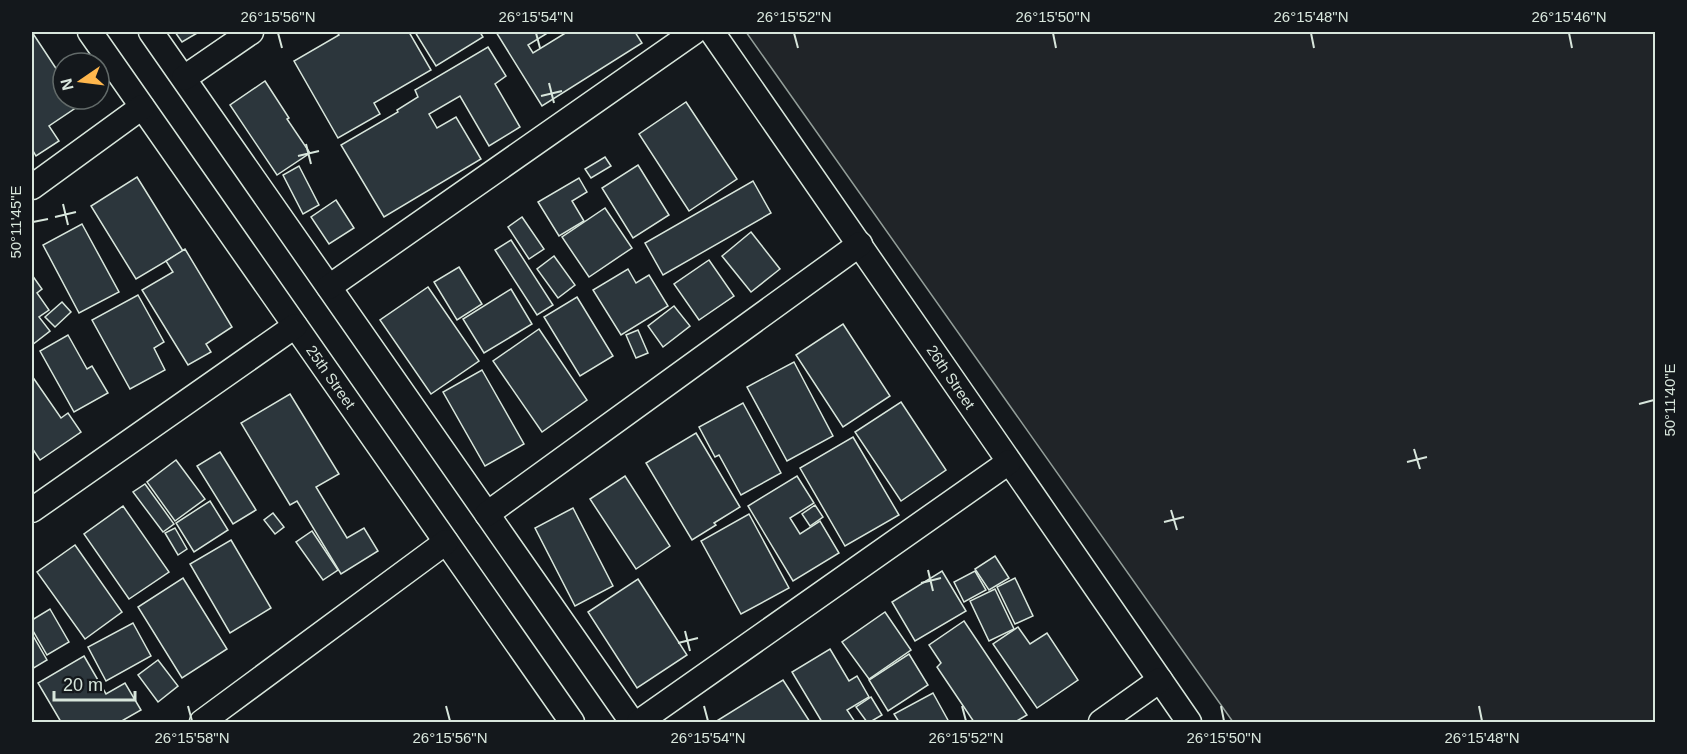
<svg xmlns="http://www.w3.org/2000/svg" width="1687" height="754" viewBox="0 0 1687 754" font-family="Helvetica,sans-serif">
<rect width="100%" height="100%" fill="#14181c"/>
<!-- green -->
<path fill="#202428" stroke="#939e99" stroke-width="1.5" d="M746,32H1655V722H1233Z"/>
<!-- building -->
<g fill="#2c363c" stroke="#d8e6dc" stroke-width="1.5">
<path d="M32,32L63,79V99H76L80,105L49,126L59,141L36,156L32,149Z"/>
<path d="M175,32H199L182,42Z"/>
<path d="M337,32H409L431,70L374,103L380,114L338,138L294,61L339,35Z"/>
<path d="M415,32H480L483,37L436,66Z"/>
<path d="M496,32H545L546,34L528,45L533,53L567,32H635L642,43L542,106Z"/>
<path d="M488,47L506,76L495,84L520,127L489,146L460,96L429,114L437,128L456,117L481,159L384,217L341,145L398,112L397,110L418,97L415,90Z"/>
<path d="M265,81L289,118L287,119L310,153L277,175L230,105Z"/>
<path d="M686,102L737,179L689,211L639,134Z"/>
<path d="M605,157L611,166L591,178L585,169Z"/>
<path d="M638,165L669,215L633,238L602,188Z"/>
<path d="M299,166L319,205L303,214L283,175Z"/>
<path d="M137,177L183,251L136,279L91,206Z"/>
<path d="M579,178L587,192L572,201L584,221L559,236L538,202Z"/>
<path d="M753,181L771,213L663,275L645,243Z"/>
<path d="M336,200L354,228L329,244L311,217Z"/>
<path d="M605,208L632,248L589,277L562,237Z"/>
<path d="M522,217L544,249L529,259L508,227Z"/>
<path d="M82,224L119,292L79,313L43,245Z"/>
<path d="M751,232L780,269L751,292L722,256Z"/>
<path d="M511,240L553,305L537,315L495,250Z"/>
<path d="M185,249L232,327L206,344L211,352L188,365L142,290L173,272L166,261Z"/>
<path d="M554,256L575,285L558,298L537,269Z"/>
<path d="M709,260L734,296L699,320L674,284Z"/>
<path d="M459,267L482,304L457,320L434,282Z"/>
<path d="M628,269L636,283L649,275L668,306L621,335L593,290Z"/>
<path d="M32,275L42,289L37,293L49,310L39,317L50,331L32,345Z"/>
<path d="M428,287L479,361L431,394L380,320Z"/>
<path d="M511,289L532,324L484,353L463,319Z"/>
<path d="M138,295L164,342L154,348L165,370L130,389L92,320Z"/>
<path d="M577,297L613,356L580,376L544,317Z"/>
<path d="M62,302L71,312L55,327L45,317Z"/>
<path d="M674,306L690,326L663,347L648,326Z"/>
<path d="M843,324L890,396L843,427L796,355Z"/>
<path d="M539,329L587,400L542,432L493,361Z"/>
<path d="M638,330L648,353L636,358L626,335Z"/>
<path d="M68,335L87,369L92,366L108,393L74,412L40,351Z"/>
<path d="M794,362L833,436L787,461L747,387Z"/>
<path d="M482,370L524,444L485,466L443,392Z"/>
<path d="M32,376L61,418L68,413L81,432L40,460L32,448Z"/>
<path d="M290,394L339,474L316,487L347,538L364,528L378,551L341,574L297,501L290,505L241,423Z"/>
<path d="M901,402L946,470L901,501L855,432Z"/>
<path d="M743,403L781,473L741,495L719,455L715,457L699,427Z"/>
<path d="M696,433L740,507L714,523L716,525L692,540L646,463Z"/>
<path d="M853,437L899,515L845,546L800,468Z"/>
<path d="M220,452L256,510L233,524L197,466Z"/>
<path d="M176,460L205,499L175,521L147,482Z"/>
<path d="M625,476L670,546L636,569L590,499Z"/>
<path d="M797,476L814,503L790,518L800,534L820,521L839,553L793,581L748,506Z"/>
<path d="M145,484L174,524L163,532L133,492Z"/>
<path d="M210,501L228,530L194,552L176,523Z"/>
<path d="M815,505L823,517L810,526L802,514Z"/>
<path d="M123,506L169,572L129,599L84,534Z"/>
<path d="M573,508L613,586L575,606L535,528Z"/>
<path d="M273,513L284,527L275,534L264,520Z"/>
<path d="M749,514L789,588L741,614L701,541Z"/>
<path d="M175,528L187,549L178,555L165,533Z"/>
<path d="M312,531L338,570L323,580L296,542Z"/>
<path d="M231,540L271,608L230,633L190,564Z"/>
<path d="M75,545L122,612L85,639L37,572Z"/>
<path d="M995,556L1009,578L989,590L975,569Z"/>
<path d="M942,571L966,611L915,641L892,602Z"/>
<path d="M975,571L986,590L964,602L954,582Z"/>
<path d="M183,578L227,649L182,678L138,607Z"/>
<path d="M1015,578L1033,616L1015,624L997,587Z"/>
<path d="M638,579L687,655L637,688L588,612Z"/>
<path d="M995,589L1014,629L989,641L970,601Z"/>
<path d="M50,609L69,642L47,655L32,629V620Z"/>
<path d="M885,612L911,650L869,679L842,642Z"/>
<path d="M964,621L1027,715L1015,722H974L937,667L941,663L929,645Z"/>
<path d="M133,623L151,656L106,681L88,647Z"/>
<path d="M1018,627L1030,644L1047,633L1078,680L1037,708L993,644Z"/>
<path d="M32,634L47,660L32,669Z"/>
<path d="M830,649L849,681L857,676L869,697L847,710L855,722H822L792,672Z"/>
<path d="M909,654L928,685L888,711L869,680Z"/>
<path d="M84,656L106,694L125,683L141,710L120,722H61L38,683Z"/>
<path d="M158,660L178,686L158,702L138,675Z"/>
<path d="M783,680L810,722H715Z"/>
<path d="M933,693L949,722H899L894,714Z"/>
<path d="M871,697L882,715L870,722H867L856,707Z"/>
</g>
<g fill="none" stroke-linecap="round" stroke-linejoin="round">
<!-- minor casing -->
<g stroke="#d8e6dc" stroke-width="27">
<g id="minor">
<path d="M90,32L572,722"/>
<path d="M151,32L632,722"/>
<path d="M712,32C872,261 1030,492 1189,722"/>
<path d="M184,78L251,32"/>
<path d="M32,187L142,107"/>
<path d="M329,287L694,32"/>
<path d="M32,510L295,326"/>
<path d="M487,514L860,244"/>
<path d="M202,722L446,542"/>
<path d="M639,722L1009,462"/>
<path d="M1101,722L1160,680"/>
</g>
</g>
<!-- minor -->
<use href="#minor" stroke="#14181c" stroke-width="24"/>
</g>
<!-- ticks -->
<path fill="none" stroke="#d8e6dc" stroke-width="2" d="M278,33L282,48M536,33L540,48M794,33L798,48M1053,33L1056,48M1311,33L1314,48M1569,33L1572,48M549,83L554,103M541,96L562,91M306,144L311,164M298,156L319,151M63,204L68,225M55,217L76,212M33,222L48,219M1639,404L1654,400M1414,449L1420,469M1407,462L1427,457M1171,510L1177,530M1164,522L1184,517M928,570L933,591M921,583L941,578M685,631L690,651M678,643L698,638M188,706L192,721M446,706L450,721M704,706L708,721M962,706L966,721M1221,706L1224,721M1479,706L1482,721"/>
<g text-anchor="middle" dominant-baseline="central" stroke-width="4.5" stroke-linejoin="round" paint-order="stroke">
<!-- street labels -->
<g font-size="15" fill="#d8e6dc" stroke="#14181c">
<text transform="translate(331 377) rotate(55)">25th Street</text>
<text transform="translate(951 377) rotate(56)">26th Street</text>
</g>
</g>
<!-- border -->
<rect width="1687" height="754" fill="none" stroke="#14181c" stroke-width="66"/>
<!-- north arrow -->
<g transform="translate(81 81) rotate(256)"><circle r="28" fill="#14181c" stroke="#626a69" stroke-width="1.5"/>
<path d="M0-4.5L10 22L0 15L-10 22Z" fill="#ffb74d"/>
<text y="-9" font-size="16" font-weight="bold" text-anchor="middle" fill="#d8e6dc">N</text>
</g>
<!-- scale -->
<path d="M54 691v9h81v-9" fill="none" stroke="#d8e6dc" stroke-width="3"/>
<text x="63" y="691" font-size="18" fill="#d8e6dc" stroke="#14181c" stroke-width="4.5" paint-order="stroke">20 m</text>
<rect x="33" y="33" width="1621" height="688" fill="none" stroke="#d8e6dc" stroke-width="2"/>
<g font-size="15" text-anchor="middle" fill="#d8e6dc">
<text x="278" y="22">26°15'56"N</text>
<text x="536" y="22">26°15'54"N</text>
<text x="794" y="22">26°15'52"N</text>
<text x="1053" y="22">26°15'50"N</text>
<text x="1311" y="22">26°15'48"N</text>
<text x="1569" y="22">26°15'46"N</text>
<text transform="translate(16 222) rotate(-90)" y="5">50°11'45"E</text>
<text transform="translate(1670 400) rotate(-90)" y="5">50°11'40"E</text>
<text x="192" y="743">26°15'58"N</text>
<text x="450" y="743">26°15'56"N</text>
<text x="708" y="743">26°15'54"N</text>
<text x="966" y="743">26°15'52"N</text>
<text x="1224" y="743">26°15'50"N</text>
<text x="1482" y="743">26°15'48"N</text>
</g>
</svg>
